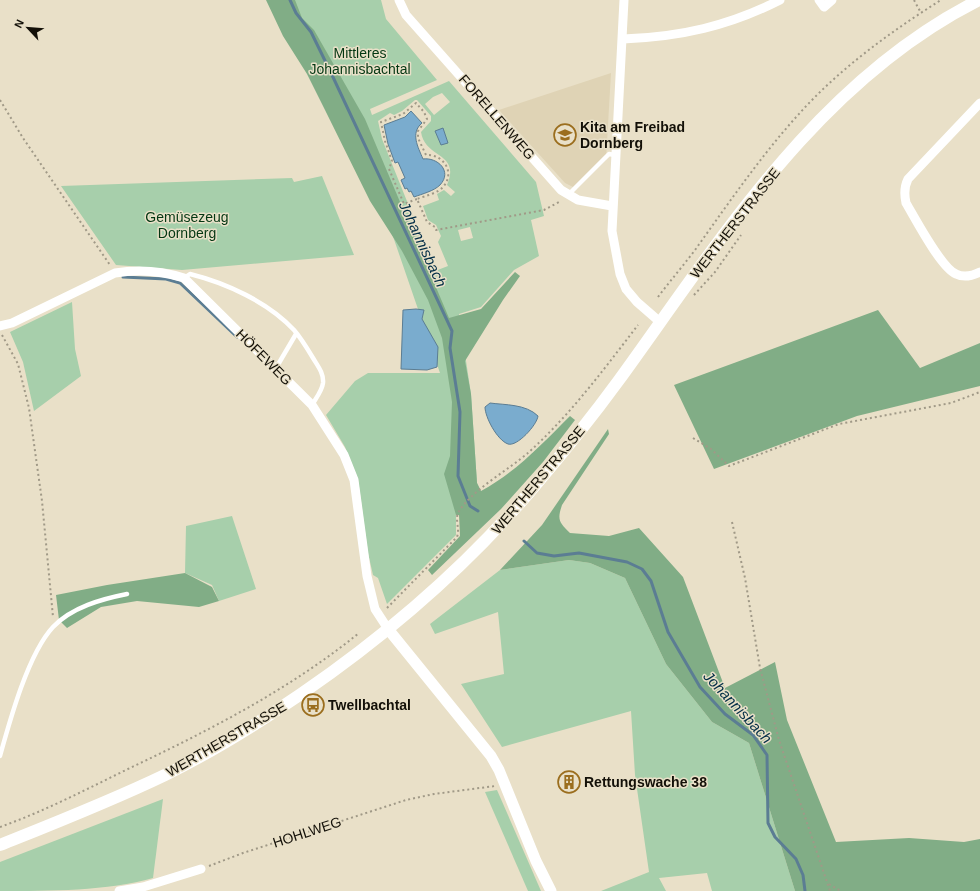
<svg xmlns="http://www.w3.org/2000/svg" width="980" height="891" viewBox="0 0 980 891" font-family="Arial,sans-serif">
<rect width="100%" height="100%" fill="#e9e0c8"/>
<!-- built -->
<path fill="#dfd3b5" d="M611,73L606,160L577,189L565,183L499,110Z"/>
<!-- green -->
<g fill="#a7cfab" fill-rule="evenodd">
<path d="M279,0H381L386,19L437,80L370,109L372,115L449,81L536,182L544,216L531,220L539,256L514,270L481,307L459,314L471,394L477,483L481,492L456,515V535L387,604L378,578L373,575L368,553L358,479L345,447L326,415L355,381L368,373H440L387,219ZM442,93L450,102L434,115L425,104L433,97ZM415,100H417L431,116V121L421,132C425,159 461,152 447,185L455,192L451,196L444,190L437,194L439,200L423,206L428,220L436,225L441,236L438,242L448,266L435,271L382,139L378,121L390,113L394,115L402,111ZM470,227L473,238L461,241L458,230Z"/>
<path d="M322,176L354,255L182,270L116,265L61,186L292,178L294,182Z"/>
<path d="M72,302L75,349L81,376L34,411L23,362L10,332Z"/>
<path d="M232,516L256,589L219,601L212,585L185,573L186,526Z"/>
<path d="M569,560L590,563L625,578L666,664L712,722L749,743L795,891H712L707,873L659,878L666,891H601L649,872L635,775L631,711L502,747L461,684L504,674L498,612L435,634L430,624L500,570Z"/>
<path d="M497,790L541,891H528L485,792Z"/>
<path d="M163,799L153,878C109,891 48,891 0,891V862Z"/>
</g>
<!-- forest -->
<g fill="#81ad86">
<path d="M266,0H295L302,18L314,30L365,119L449,318L481,309L515,272L520,276L503,300L465,361L471,394L477,483L481,491C515,473 542,444 570,416L575,420L543,462L501,509L432,575L428,570L460,536L459,515H456L444,474L450,456L452,402L442,338L428,300L402,251L370,201L325,110L307,74L283,36Z"/>
<path d="M878,310L920,368L980,343V386L857,416L714,469L674,385Z"/>
<path d="M608,429L609,434L562,505C557,520 559,522 570,533L609,536L639,528L683,577L725,688L775,662L787,720L836,842L909,838L964,842L980,839V891H795L749,743L712,722L666,664L625,578L590,563L569,560L500,570L542,525Z"/>
<path d="M185,573L212,587L219,601L199,607L137,601L101,607L67,628L59,620L56,595L107,585Z"/>
</g>
<!-- water -->
<g fill="#7aacce" stroke="#5b7d93">
<path d="M411,111L422,123C410,133 418,147 423,159C437,157 453,171 440,185C434,191 422,194 414,197L411,191L409,192L407,188L405,189L401,180L405,178L398,162L395,163L388,144L384,125L405,117Z"/>
<path d="M443,128L448,143L441,145L435,131Z"/>
<path d="M416,309L424,310L422,319L438,347L437,367L427,370L401,369L403,310Z"/>
<path d="M490,403C505,405 526,404 538,416C537,425 517,447 508,444C497,440 485,417 485,407Z"/>
</g>
<g fill="none" stroke-linecap="round" stroke-linejoin="round">
<!-- stream -->
<g stroke="#5b7d93" stroke-width="3">
<path d="M290,0L296,13L311,32L332,75L452,331L450,348L460,412L458,476L470,506L478,511"/>
<path d="M123,277L166,279L180,283L237,337"/>
<path d="M524,541L537,553L554,556L579,553L627,562L642,569L651,581L668,632L700,687L725,714L753,735L767,755L768,823L775,837L796,859L803,875L805,891"/>
</g>
<!-- path -->
<g stroke="#a09987" stroke-width="2" stroke-dasharray="2 3" stroke-linecap="butt">
<path d="M914,0L921,13"/>
<path d="M0,100L23,138L110,265"/>
<path d="M417,199L404,204L389,169L392,161L385,141L381,122L403,114L416,103L424,112L427,119L418,131V138L426,155C443,154 456,172 443,187C438,193 425,196 417,199L427,222L435,227L436,230L544,210L561,201"/>
<path d="M694,295L715,272L741,235"/>
<path d="M658,297C670,281 683,266 695,250C728,204 760,157 798,115C838,70 890,32 941,0"/>
<path d="M2,335L18,364L29,408L42,501L53,617"/>
<path d="M693,438L711,449L729,466L839,424L951,403L980,392"/>
<path d="M732,522L745,578L760,668L779,740L830,891"/>
<path d="M387,608L457,537C460,529 455,520 458,513C470,491 510,469 529,452C571,414 604,369 638,325"/>
<path d="M0,827C45,811 87,789 130,768C210,730 290,689 359,633"/>
<path d="M209,866L243,853L406,800L434,794L495,786"/>
<path d="M829,884L841,891"/>
</g>
<!-- service -->
<g stroke="#fff" stroke-width="4.5">
<path d="M568,195L609,154L615,155"/>
<path d="M184,278L190,274C226,283 268,302 294,330C301,338 307,348 313,358C317,365 324,373 323,383C322,391 316,398 312,405"/>
<path d="M276,368L296,334"/>
<path d="M0,756C10,720 28,654 53,627C72,607 102,599 127,594"/>
</g>
<!-- minor -->
<g stroke="#fff" stroke-width="9">
<path d="M399,0L406,15L561,190L578,200L612,206"/>
<path d="M624,0L612,231L620,274L626,289L637,302L660,322"/>
<path d="M819,0L824,7L832,0"/>
<path d="M623,39C680,37 729,26 780,0"/>
<path d="M980,103L908,179C904,187 904,194 906,203C915,218 941,268 956,274C964,278 972,276 980,272"/>
<path d="M0,326L12,323L115,273C139,269 162,271 184,278L312,405L344,455L354,480L367,576L375,609L388,629"/>
<path d="M119,891L143,887L201,869"/>
</g>
<!-- tertiary -->
<path stroke="#fff" stroke-width="11" d="M388,629L491,756L499,770L536,861L551,891"/>
<!-- secondary -->
<path stroke="#fff" stroke-width="12" d="M0,845C55,823 111,801 165,775C212,752 257,724 301,694C387,635 465,568 533,488C563,453 592,417 619,380C722,238 818,81 979,0"/>
</g>
<!-- icons -->
<defs>
<g id="school-ring" transform="scale(1.15)"><circle r="9.5" fill="#e9e0c8" stroke="#9b6e1e" stroke-width="1.5"/><path d="M0-5L7-2L0 1L-7-2ZM-4 1L0 2.5L4 1V4Q0 6-4 4Z" fill="#9b6e1e"/></g>
<g id="bus-ring" transform="scale(1.15)"><circle r="9.5" fill="#e9e0c8" stroke="#9b6e1e" stroke-width="1.5"/><path d="M-5-6H5V4H4V6H2V4H-2V6H-4V4H-5ZM-3.5-4V0h7V-4ZM-3.5 1.2v1.5H-2V1.2ZM2 1.2v1.5H3.5V1.2Z" fill="#9b6e1e"/></g>
<g id="building-ring" transform="scale(1.15)"><circle r="9.5" fill="#e9e0c8" stroke="#9b6e1e" stroke-width="1.5"/><path d="M-4-6H4V6H1V3H-1V6H-4ZM-2.5-4.3h1.7v1.8h-1.7ZM.8-4.3h1.7v1.8H.8ZM-2.5-1h1.7V.8h-1.7ZM.8-1h1.7V.8H.8Z" fill="#9b6e1e"/></g>
</defs>
<g fill-rule="evenodd">
<use href="#school-ring" x="565" y="135"/>
<use href="#bus-ring" x="313" y="705"/>
<use href="#building-ring" x="569" y="782"/>
</g>
<g text-anchor="middle" dominant-baseline="central" stroke-width="3" stroke-linejoin="round" paint-order="stroke">
<!-- park labels -->
<g font-size="14" fill="#033712" stroke="#e9e0c8">
<text x="360" y="53">Mittleres<tspan x="360" dy="16">Johannisbachtal</tspan></text>
<text x="187" y="217">Gemüsezeug<tspan x="187" dy="16">Dornberg</tspan></text>
</g>
<!-- street labels -->
<g font-size="14" fill="#131008" stroke="#e9e0c8">
<text transform="translate(497 117) rotate(49)">FORELLENWEG</text>
<text transform="translate(735 223) rotate(-52)">WERTHERSTRASSE</text>
<text transform="translate(264 357) rotate(45)">HÖFEWEG</text>
<text transform="translate(538 480) rotate(-50)">WERTHERSTRASSE</text>
<text transform="translate(226 739) rotate(-30)">WERTHERSTRASSE</text>
<text transform="translate(307 832) rotate(-18)">HOHLWEG</text>
</g>
<!-- poi labels -->
<g font-size="14" font-weight="bold" fill="#131008" stroke="#e9e0c8" text-anchor="start">
<text x="580" y="127">Kita am Freibad<tspan x="580" dy="16">Dornberg</tspan></text>
<text x="328" y="705">Twellbachtal</text>
<text x="584" y="782">Rettungswache 38</text>
</g>
<!-- water labels -->
<g font-size="15" font-style="italic" fill="#042f47" stroke="#e9e0c8">
<text transform="translate(423 244) rotate(65)">Johannisbach</text>
<text transform="translate(738 707) rotate(47)">Johannisbach</text>
</g>
</g>
<!-- north arrow -->
<g transform="translate(28 28) rotate(296)" stroke="#e9e0c8" stroke-width="3" paint-order="stroke">
<path d="M0-3L7 15L0 10L-7 15Z" fill="#131008"/>
<text y="-6" font-size="11" font-weight="bold" text-anchor="middle" fill="#131008">N</text>
</g>
</svg>
